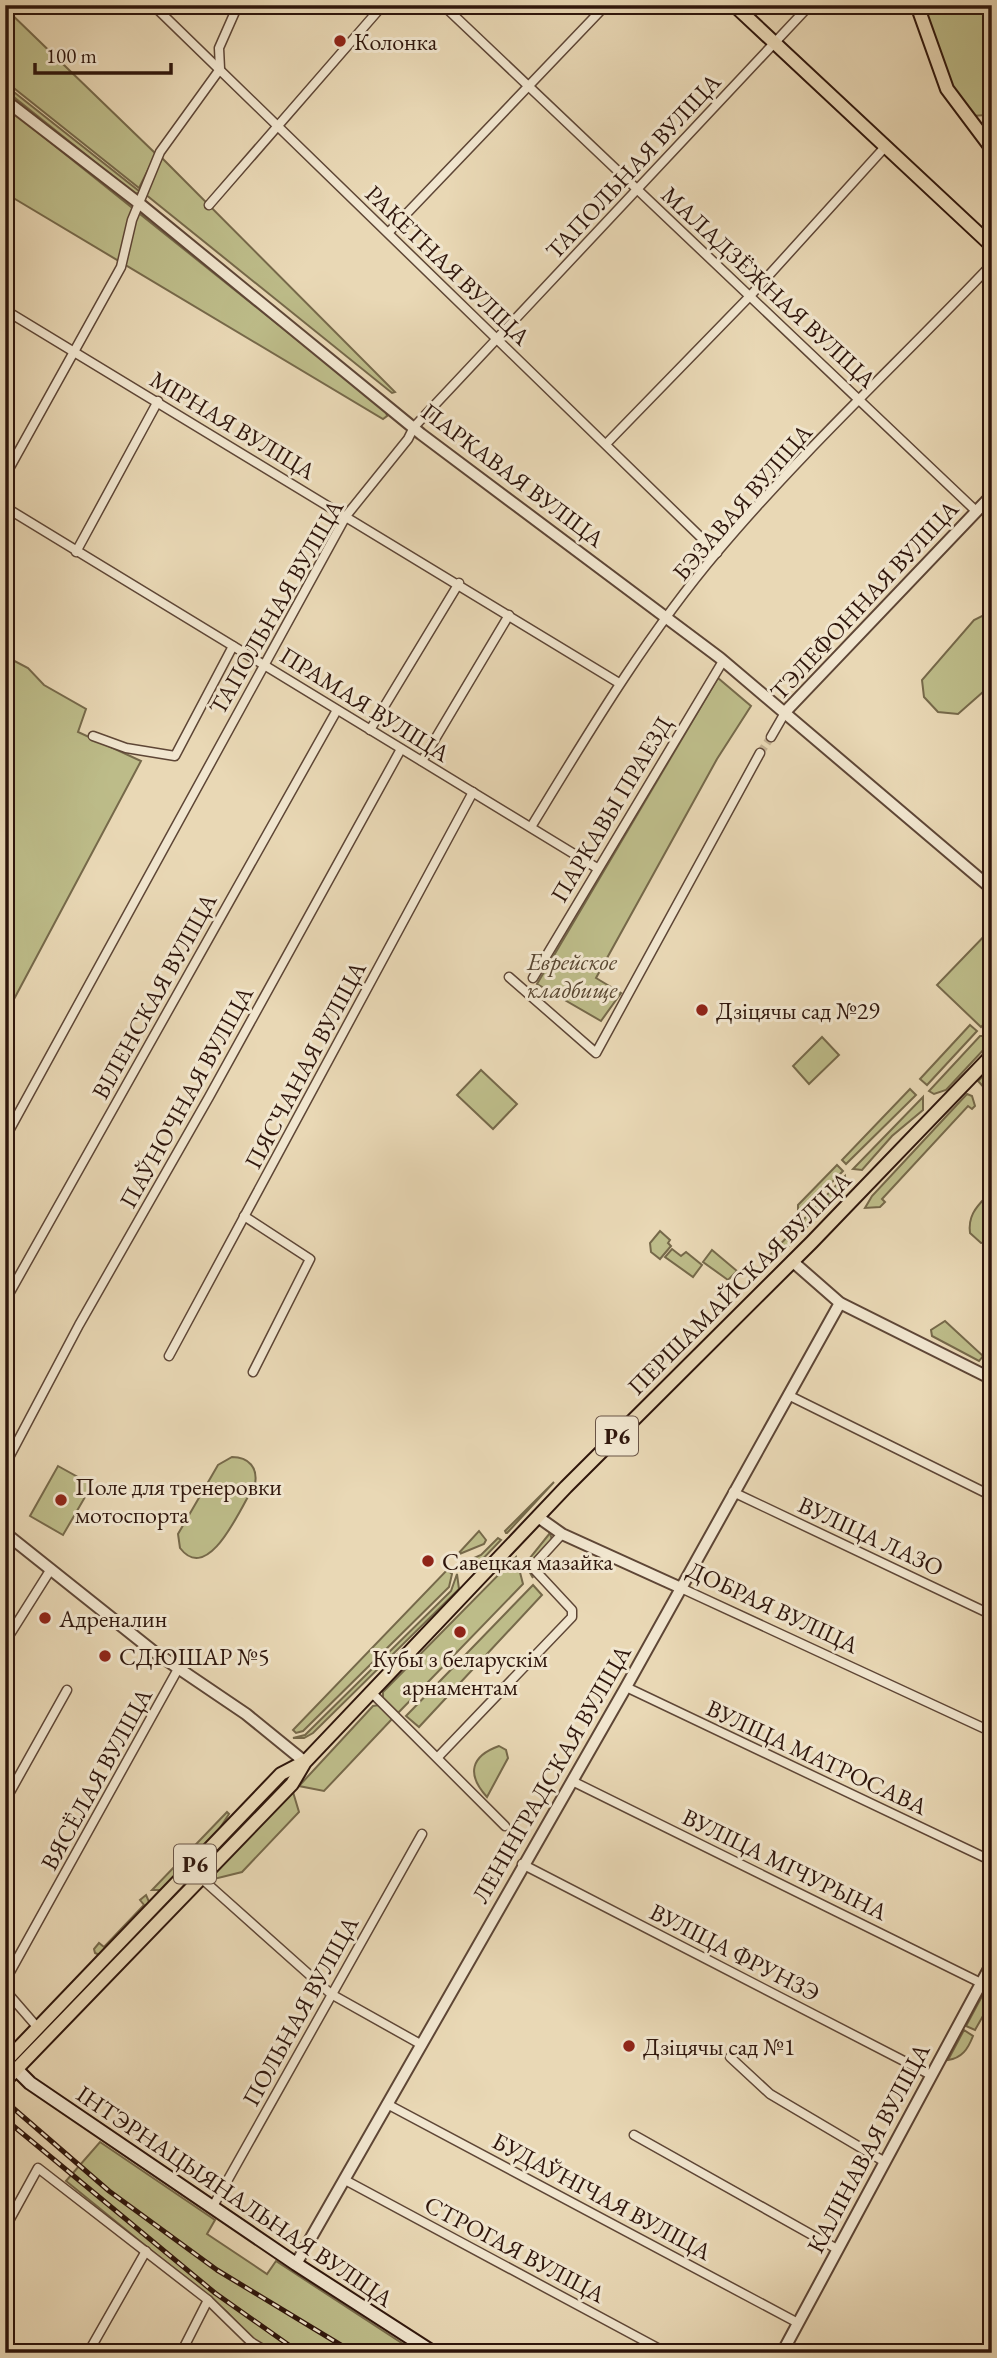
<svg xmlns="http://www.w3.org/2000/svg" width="997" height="2358" viewBox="0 0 997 2358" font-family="'EB Garamond',serif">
<rect width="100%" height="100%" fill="#e9d8b5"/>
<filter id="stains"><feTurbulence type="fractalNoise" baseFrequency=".00286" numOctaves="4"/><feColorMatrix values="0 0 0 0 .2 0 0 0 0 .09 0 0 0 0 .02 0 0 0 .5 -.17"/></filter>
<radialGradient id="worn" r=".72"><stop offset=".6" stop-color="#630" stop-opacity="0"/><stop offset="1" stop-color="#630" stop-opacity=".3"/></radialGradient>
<!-- green -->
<g fill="#bdbc89" stroke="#76694a" stroke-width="2">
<path d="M920,5H981L992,15V122L986,115L972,116L948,80Z"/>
<path d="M5,8L156,154L139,188L5,81Z"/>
<path d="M5,85L139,191V193L135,194L5,90Z"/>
<path d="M5,106L386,411L387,416L383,419L5,193Z"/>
<path d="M162,158L395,392L392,393L145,194Z"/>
<path d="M992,611V684L958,714L938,712L924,697L922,680L974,620Z"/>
<path d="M5,656L28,668L44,685L86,709L78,732L141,761L5,1016Z"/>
<path d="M718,678L751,706L717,759L596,978L621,993L601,1021L537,984Z"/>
<path d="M992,928V1016L981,1027L937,985Z"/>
<path d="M970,1025L977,1031L927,1085L920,1079Z"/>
<path d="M980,1036H983L987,1046L946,1090L934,1094L929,1091Z"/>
<path d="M822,1037L839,1055L809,1084L793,1066Z"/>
<path d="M992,1067V1087L988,1092L978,1081Z"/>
<path d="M481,1070L517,1104L493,1129L457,1095Z"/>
<path d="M910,1089L916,1095L846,1164L842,1160Z"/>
<path d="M967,1094L972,1096L975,1106L972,1109L968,1106L882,1199L885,1202L880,1207L865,1208L872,1196Z"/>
<path d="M923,1097V1110L892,1136L862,1170L853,1169Z"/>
<path d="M837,1165L843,1171L798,1217V1205Z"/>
<path d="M845,1176L846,1185L804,1230L802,1221Z"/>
<path d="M986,1197H992V1241L981,1243L970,1233C968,1217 975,1208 986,1197Z"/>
<path d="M660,1231L670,1240L668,1243L671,1246L660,1259L651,1252L650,1243Z"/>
<path d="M791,1233L798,1236L767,1269L765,1260Z"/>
<path d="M672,1249L681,1256L686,1252L702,1265L693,1277L665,1257Z"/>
<path d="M712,1250L737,1271L728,1280L703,1262Z"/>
<path d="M945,1321L983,1356L979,1361L932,1336L931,1330Z"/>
<path d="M232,1457C249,1457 258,1468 255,1484C242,1505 209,1586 180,1548L178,1534L218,1465Z"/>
<path d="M58,1466L92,1485L63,1535L30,1516Z"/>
<path d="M554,1482L507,1533H506L505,1531Z"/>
<path d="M479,1531L486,1540L484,1544L457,1555Z"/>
<path d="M550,1533L552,1540L528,1566L533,1578L525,1564Z"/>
<path d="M498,1538L501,1540L475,1567H464L465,1562L481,1555Z"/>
<path d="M516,1557L523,1584L398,1713L383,1698V1692Z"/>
<path d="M447,1570L452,1574L449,1587L303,1731L296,1733L293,1730Z"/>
<path d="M457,1574L459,1589L313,1733L304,1738H293L305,1735L451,1591Z"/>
<path d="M533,1585L542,1595L419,1727L406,1716Z"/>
<path d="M379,1705L393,1718L324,1791L299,1786L373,1706Z"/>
<path d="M499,1746L506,1750L508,1758L487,1797C466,1774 471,1756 499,1746Z"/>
<path d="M282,1781L284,1783L62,2012L60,2010Z"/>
<path d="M293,1792L299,1812L242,1872L214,1879L215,1870Z"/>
<path d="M227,1812L229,1814L216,1834L161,1890H152Z"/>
<path d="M146,1895L150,1904L102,1956L95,1953L94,1949L99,1943L104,1947L144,1905L140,1900Z"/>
<path d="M988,1985L992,1987V2000L975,2030L966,2026Z"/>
<path d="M964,2030L973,2036C968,2049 962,2058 948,2060Z"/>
<path d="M100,2142L215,2220L207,2234L267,2274L276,2261L417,2353H277L251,2338L227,2312L66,2181Z"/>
</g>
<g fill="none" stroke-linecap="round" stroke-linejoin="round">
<!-- minor-tunnel -->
<path stroke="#c4b193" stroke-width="8" stroke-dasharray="8 4" stroke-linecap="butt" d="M760,753L771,737"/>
<!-- minor casing -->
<g stroke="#5e4636" stroke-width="11">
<g id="minor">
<path d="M153,5L717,553"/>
<path d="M443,5L976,511"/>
<path d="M209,205L383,5"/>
<path d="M389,232L606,5"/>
<path d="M5,310L619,683"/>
<path d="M606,444L750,296L885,147"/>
<path d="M5,476L121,267L132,220L160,152L220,69L219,48L238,5"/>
<path d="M5,507L597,868"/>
<path d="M76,552L158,401"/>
<path d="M370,730L459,583"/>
<path d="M93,736L126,748L175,756L233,646"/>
<path d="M771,737L786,711"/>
<path d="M422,761L509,615"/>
<path d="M531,827C589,732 646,636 718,551C803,450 901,360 992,264"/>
<path d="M509,977L596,1053L760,753"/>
<path d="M533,978L723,661"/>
<path d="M5,1138L346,516L408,439L414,427L810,5"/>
<path d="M244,1216L310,1259L253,1372"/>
<path d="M5,1301L337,710"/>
<path d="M169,1356L473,792"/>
<path d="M788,1395L992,1496"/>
<path d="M5,1465L79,1325L209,1097L401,749"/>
<path d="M733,1492L992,1615"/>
<path d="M681,1588L992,1732"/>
<path d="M5,1642L51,1569"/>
<path d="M626,1687L992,1861"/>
<path d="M371,1692L505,1826"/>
<path d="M438,1757L572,1617V1610L532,1567L562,1534"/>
<path d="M572,1781L981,1983"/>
<path d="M5,1801L67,1690"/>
<path d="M522,1864L931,2075"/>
<path d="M201,1878L331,1994L422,2045"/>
<path d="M5,1981L178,1669"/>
<path d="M5,1990L38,2028"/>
<path d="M730,2057L770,2094L885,2162"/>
<path d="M387,2104L798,2323"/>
<path d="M634,2135L837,2249"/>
<path d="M345,2180L667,2353"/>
<path d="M212,2208L422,1834"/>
<path d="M5,2228L38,2168L208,2300L251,2342L269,2353"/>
<path d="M88,2353L146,2251"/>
<path d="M181,2353L208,2300"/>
</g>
</g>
<!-- tertiary casing -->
<g stroke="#5e4636" stroke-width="14">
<g id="tertiary">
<path d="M5,100L140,204L421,434L720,658L992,889"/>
<path d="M786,711L992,495"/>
<path d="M792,1261L840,1303L992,1379"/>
<path d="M538,1517L562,1534L681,1588"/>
<path d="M5,1533L153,1651L246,1714L305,1762"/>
<path d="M296,2264L626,1687L840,1303"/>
<path d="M782,2353L992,1963"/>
</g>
</g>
<!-- secondary casing -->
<g stroke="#2f160c" stroke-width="16">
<path id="secondary" d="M16,2069L30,2083L296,2264L434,2353"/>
</g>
<!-- primary casing -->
<g stroke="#2f160c" stroke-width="16">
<g id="primary">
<path d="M734,5L992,246"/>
<path d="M917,5L947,89L992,149"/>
<path d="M5,2062L281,1774L304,1762"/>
<path d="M5,2081L292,1784L305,1762L566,1487L812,1242L992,1055"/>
</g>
</g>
<!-- minor -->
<use href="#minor" stroke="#f1e6cf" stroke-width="8"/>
<!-- tertiary -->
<use href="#tertiary" stroke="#f1e6cf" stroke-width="10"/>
<!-- secondary -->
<use href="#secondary" stroke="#f1e6cf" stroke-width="12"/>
<!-- primary -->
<use href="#primary" stroke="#e9d8b5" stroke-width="12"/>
<!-- rail casing -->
<g stroke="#2f160c" stroke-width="5">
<g id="rail">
<path d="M5,2101L109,2191L217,2270L354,2353"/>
<path d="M5,2119L215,2293L300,2353"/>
</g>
</g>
<!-- rail -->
<use href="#rail" stroke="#f1e6cf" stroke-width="2.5" stroke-dasharray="8" stroke-linecap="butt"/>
</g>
<!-- markers -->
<g fill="#8f2418" stroke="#f1e6cf" stroke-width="2.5">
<circle cx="340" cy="41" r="7"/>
<circle cx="702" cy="1010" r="7"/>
<circle cx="61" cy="1500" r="7"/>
<circle cx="428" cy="1561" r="7"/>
<circle cx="45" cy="1618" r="7"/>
<circle cx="460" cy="1632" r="7"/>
<circle cx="105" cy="1656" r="7"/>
<circle cx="629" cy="2046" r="7"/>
</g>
<g text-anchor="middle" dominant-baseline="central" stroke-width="6" stroke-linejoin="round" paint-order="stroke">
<!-- shield labels -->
<g fill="#f1e6cf" stroke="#695446" stroke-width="2">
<rect x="596" y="1416.5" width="42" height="39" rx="5"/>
<rect x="174" y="1844.5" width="42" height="39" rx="5"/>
</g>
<g font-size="23" font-weight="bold" fill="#2f160c">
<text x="617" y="1436">Р6</text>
<text x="195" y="1864">Р6</text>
</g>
<!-- poi labels -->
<g font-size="24" fill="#2f160c" stroke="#f1e6cf" text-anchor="start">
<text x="354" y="41">Колонка</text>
<text x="716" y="1010">Дзіцячы сад №29</text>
<text x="75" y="1486">Поле для тренеровки<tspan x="75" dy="28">мотоспорта</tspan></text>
<text x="442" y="1561">Савецкая мазайка</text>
<text x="59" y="1618">Адреналин</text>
<text x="119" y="1656">СДЮШАР №5</text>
<text x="460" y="1658" text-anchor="middle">Кубы з беларускім<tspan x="460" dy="28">арнаментам</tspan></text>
<text x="643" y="2046">Дзіцячы сад №1</text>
</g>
<!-- street labels -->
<g font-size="24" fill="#2f160c" stroke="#f1e6cf">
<text transform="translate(633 166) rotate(-47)">ТАПОЛЬНАЯ ВУЛІЦА</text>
<text transform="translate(448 265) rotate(44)">РАКЕТНАЯ ВУЛІЦА</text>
<text transform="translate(769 287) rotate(43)">МАЛАДЗЁЖНАЯ ВУЛІЦА</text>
<text transform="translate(233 425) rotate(31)">МІРНАЯ ВУЛІЦА</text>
<text transform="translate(513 475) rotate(37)">ПАРКАВАЯ ВУЛІЦА</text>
<text transform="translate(742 502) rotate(-49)">БЭЗАВАЯ ВУЛІЦА</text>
<text transform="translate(864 600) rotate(-47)">ТЭЛЕФОННАЯ ВУЛІЦА</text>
<text transform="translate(276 607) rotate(-60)">ТАПОЛЬНАЯ ВУЛІЦА</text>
<text transform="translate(365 704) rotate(32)">ПРАМАЯ ВУЛІЦА</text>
<text transform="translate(611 809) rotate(-59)">ПАРКАВЫ ПРАЕЗД</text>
<text transform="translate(154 996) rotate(-61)">ВІЛЕНСКАЯ ВУЛІЦА</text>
<text transform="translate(305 1065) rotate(-62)">ПЯСЧАНАЯ ВУЛІЦА</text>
<text transform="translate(186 1097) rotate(-61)">ПАЎНОЧНАЯ ВУЛІЦА</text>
<text transform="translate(739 1283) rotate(-45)">ПЕРШАМАЙСКАЯ ВУЛІЦА</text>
<text transform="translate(871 1536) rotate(25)">ВУЛІЦА ЛАЗО</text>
<text transform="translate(773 1607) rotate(25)">ДОБРАЯ ВУЛІЦА</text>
<text transform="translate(817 1757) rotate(25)">ВУЛІЦА МАТРОСАВА</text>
<text transform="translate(551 1774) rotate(-60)">ЛЕНІНГРАДСКАЯ ВУЛІЦА</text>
<text transform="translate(96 1779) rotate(-61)">ВЯСЁЛАЯ ВУЛІЦА</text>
<text transform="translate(785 1864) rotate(26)">ВУЛІЦА МІЧУРЫНА</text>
<text transform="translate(735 1952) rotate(27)">ВУЛІЦА ФРУНЗЭ</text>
<text transform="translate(300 2011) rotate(-61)">ПОЛЬНАЯ ВУЛІЦА</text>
<text transform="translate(868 2148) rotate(-62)">КАЛІНАВАЯ ВУЛІЦА</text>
<text transform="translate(235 2196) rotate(34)">ІНТЭРНАЦЫЯНАЛЬНАЯ ВУЛІЦА</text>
<text transform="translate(602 2196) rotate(28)">БУДАЎНІЧАЯ ВУЛІЦА</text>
<text transform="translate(515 2249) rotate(28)">СТРОГАЯ ВУЛІЦА</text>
</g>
<!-- park labels -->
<g font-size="24" font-style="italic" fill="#5a4832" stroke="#f1e6cf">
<text x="572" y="961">Еврейское<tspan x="572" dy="28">кладбище</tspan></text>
</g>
</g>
<!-- margin -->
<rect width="997" height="2358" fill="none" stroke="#e9d8b5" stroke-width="28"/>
<rect x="7" y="7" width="983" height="2344" fill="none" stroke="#2f160c" stroke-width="3.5"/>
<rect x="14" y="14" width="969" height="2330" fill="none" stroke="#2f160c" stroke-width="2"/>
<!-- scale -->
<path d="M35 63v10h136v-10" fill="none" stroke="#2f160c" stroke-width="3.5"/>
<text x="46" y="63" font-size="21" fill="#2f160c" stroke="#f1e6cf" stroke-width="5" paint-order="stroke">100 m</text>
<rect width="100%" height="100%" filter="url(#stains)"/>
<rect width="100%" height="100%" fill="url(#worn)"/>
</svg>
